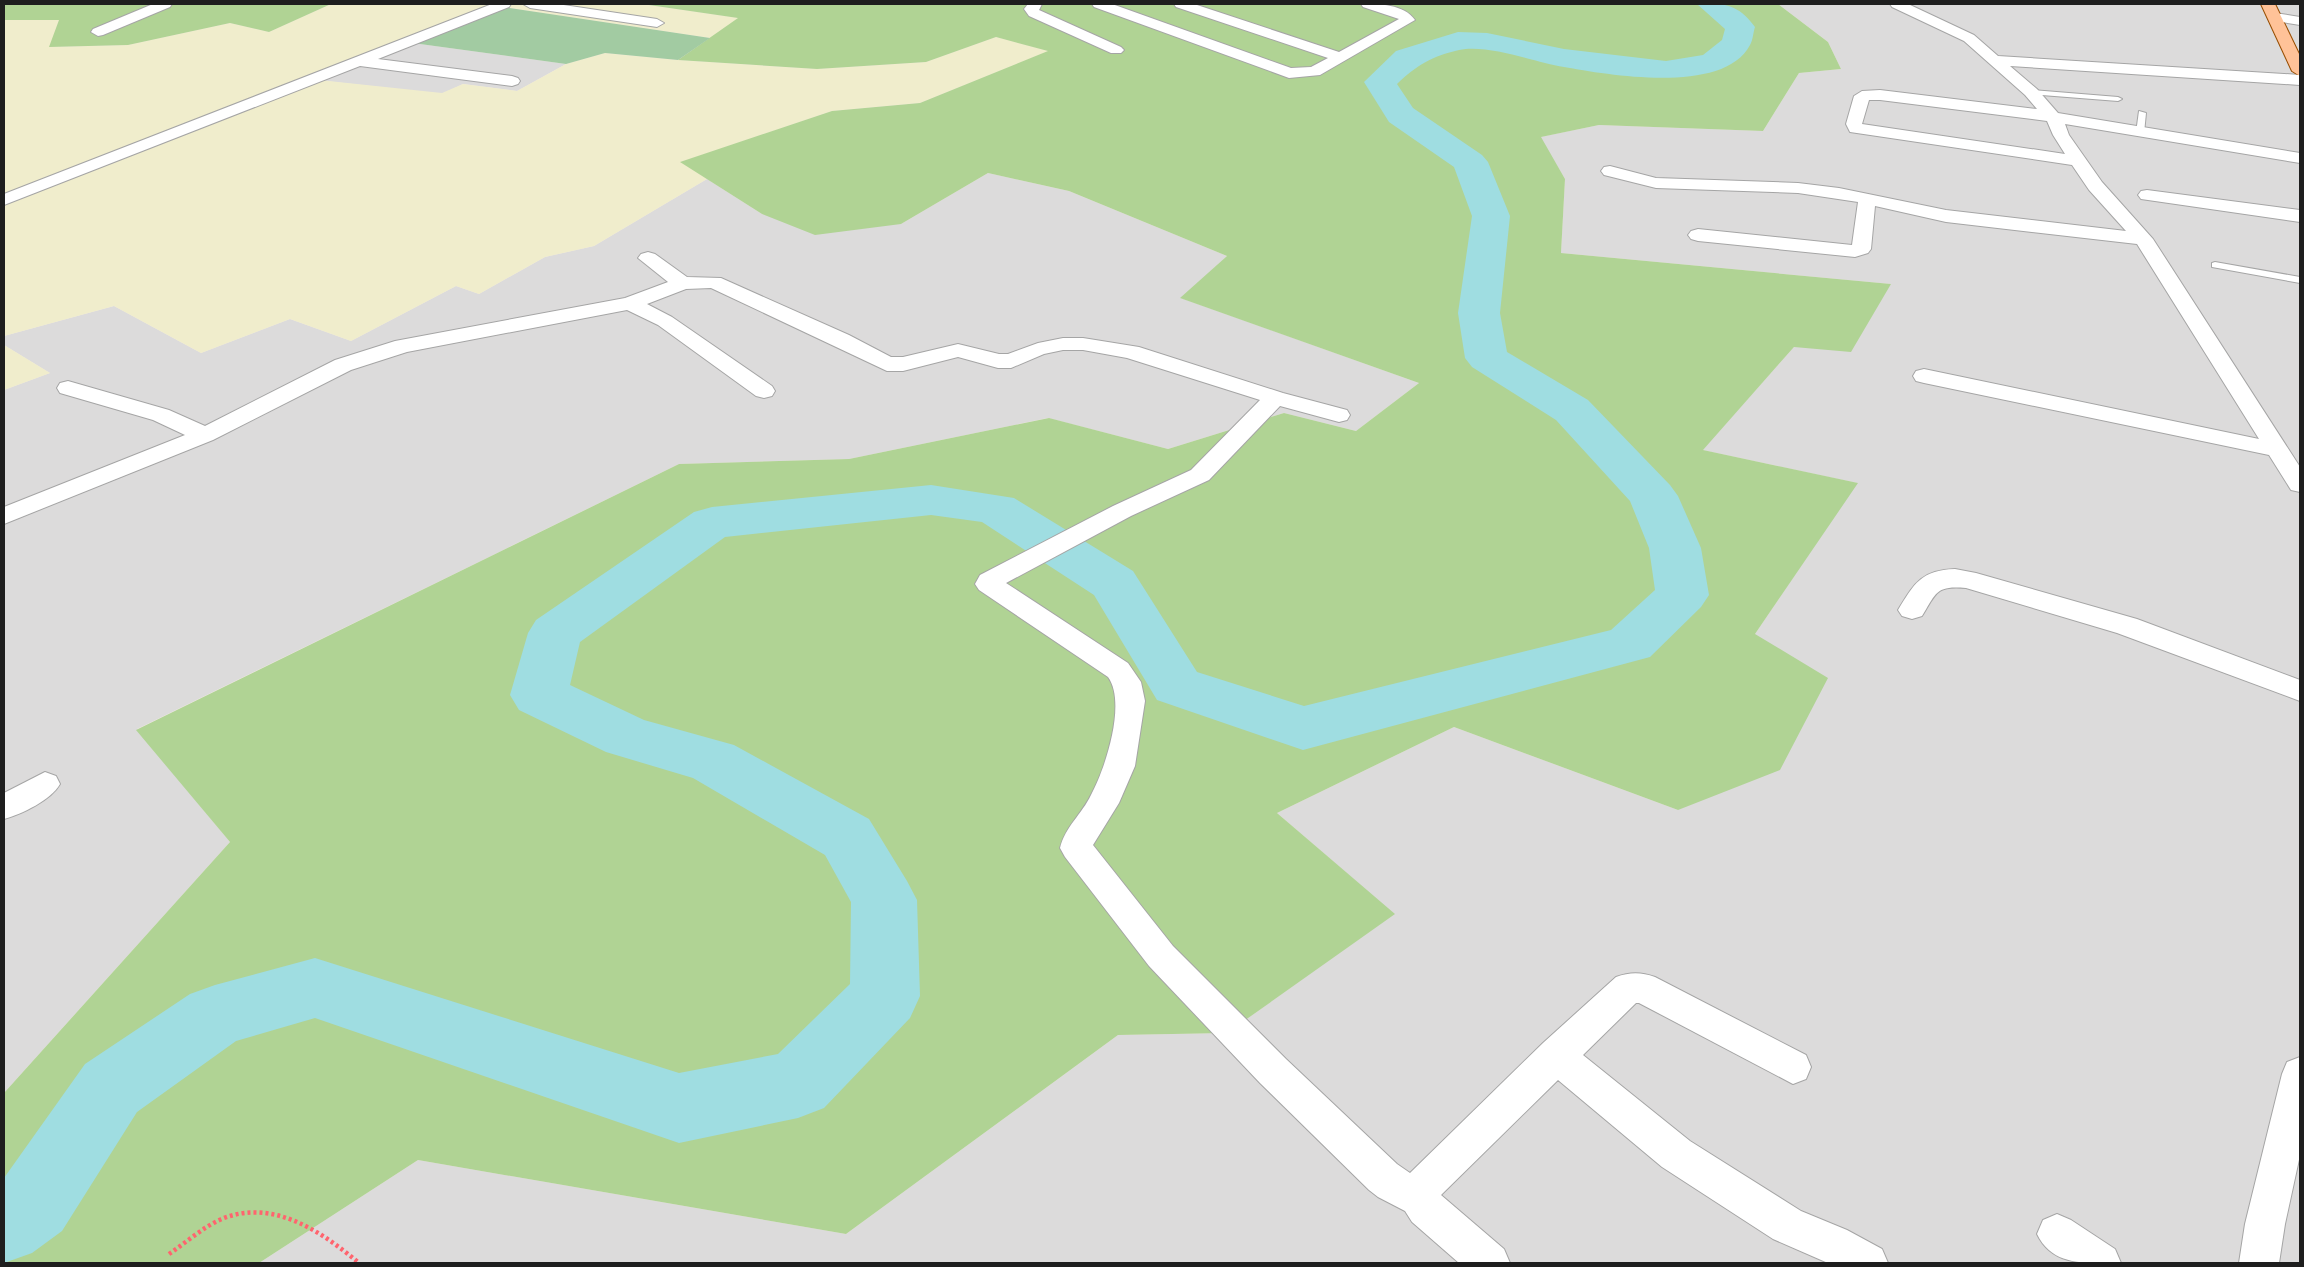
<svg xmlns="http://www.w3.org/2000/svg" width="2304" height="1267" viewBox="0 0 2304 1267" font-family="'Fira Sans',sans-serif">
<rect width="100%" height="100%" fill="#f0e9e3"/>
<!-- residential -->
<g fill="#dcdbdb">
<path d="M1778,4H2300V1263H259L418,1160L846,1234L1118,1035L1227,1033L1394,914L1277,813L1454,727L1678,810L1755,634L1857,483L1702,450L1794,347L1891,284L1561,253L1565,179L1540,137L1599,125L1763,131L1799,73L1841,69L1828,42Z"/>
<path d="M398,41L566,64L517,91L463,84L442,94L299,78Z"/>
<path d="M988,173L1069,191L1227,256L1181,298L1419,383L1356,431L1284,413L1168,449L1048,418L849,459L679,464L137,729L230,842L4,1093V390L50,373L4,345V336L114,306L201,353L290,319L351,341L456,286L479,294L545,257L594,246L707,179L762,214L901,224Z"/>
</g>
<!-- farmland -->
<g fill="#f0edcc">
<path d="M331,4H642L739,18L710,38L496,6L300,78L442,93L463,84L517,91L566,64L605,53L678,60L817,69L926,62L996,37L1049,51L920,103L832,111L681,162L707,179L594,246L545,257L479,294L456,286L351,341L290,319L201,353L114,306L4,336V20H59L50,47L128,45L230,23L269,32Z"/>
<path d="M4,345L50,373L4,390Z"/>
</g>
<!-- forest -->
<g fill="#b0d394">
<path d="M4,4H331L269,32L230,23L128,45L49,47L59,20H4Z"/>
<path d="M642,4H1778L1828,42L1841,69L1799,73L1763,131L1599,125L1541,137L1565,179L1561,253L1891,284L1851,352L1794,347L1703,450L1858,483L1755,634L1828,678L1780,770L1678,810L1454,727L1277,813L1395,914L1227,1033L1118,1035L846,1234L418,1160L259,1263H4V1093L230,842L136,730L679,464L849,459L1049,418L1168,449L1284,413L1356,431L1419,383L1180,298L1227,256L1069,191L988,173L901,224L815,235L762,214L680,162L832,111L920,103L1048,51L996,37L926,62L817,69L678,60L738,18Z"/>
</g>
<!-- cemetery -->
<path fill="#a2cba2" d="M496,6L710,38L678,60L605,53L566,64L398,41Z"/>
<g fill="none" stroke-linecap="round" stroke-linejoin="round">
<!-- river -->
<path fill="#9fdde1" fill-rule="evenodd" d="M1697,4C1722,2 1739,4 1755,27C1753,33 1753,40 1750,45C1724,95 1609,75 1564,67C1534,62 1489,44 1459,50C1432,56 1417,65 1397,84L1413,108L1482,155L1488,162L1510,216L1500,313L1507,352L1588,400L1670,485L1678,496L1701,548L1709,595L1701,607L1650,657L1303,750L1157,700L1094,595L982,522L931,515L725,537L580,642L570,685L644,720L734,745L869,819L907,881L917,900L920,996L910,1018L824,1108L798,1118L679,1143L315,1018L236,1041L137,1112L62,1231L32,1253L4,1263V1178L85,1064L190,994L215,985L315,958L679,1073L778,1054L850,984L851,902L825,855L693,778L606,752L519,710L510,695L528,633L536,620L694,512L712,507L931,485L1014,498L1133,571L1197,672L1304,706L1611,630L1655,590L1649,548L1630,501L1556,420L1472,367L1465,358L1458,313L1472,216L1454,167L1389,122L1364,82L1396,51L1458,32L1487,33L1564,49L1666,61L1703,55L1722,40L1725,29Z"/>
<!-- lane casing -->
<g stroke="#a5a5a5" stroke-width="2">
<g id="lane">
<path d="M2031,90L2118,97L2122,99L2118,101L2028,94V90Z"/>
<path d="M2139,111L2146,113L2144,133L2140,136L2136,133Z"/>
<path d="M2215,262L2300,277V283L2212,267V263Z"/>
</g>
</g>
<!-- street casing -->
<g stroke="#a5a5a5" stroke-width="2">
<g id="street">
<path d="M153,4H172L170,7L103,35L98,36L91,32L93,29Z"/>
<path d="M492,4H511L509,7L378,59L512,76L518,78L520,81L518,84L512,86L360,66L4,205V194Z"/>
<path d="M523,4H557L657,19L664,23L657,27L530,8Z"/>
<path d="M1028,4H1042L1039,10L1121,47L1124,50L1121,53H1111L1029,16L1024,9Z"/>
<path d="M1092,4H1112L1291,68L1311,67L1328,58L1176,7L1174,4H1194L1339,52L1399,19L1363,7L1361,4C1379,4 1404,4 1415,20L1320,75L1289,78L1094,7Z"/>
<path d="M1890,4H1908L1974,35L1998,56L2300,75V85L2010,66L2037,89L2058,113L2300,153V163L2065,124L2069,135L2102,182L2153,239L2300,467V492L2291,490L2269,455L1924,383L1916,381L1913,376L1916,371L1924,369L2259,439L2137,244L1946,222L1875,206L1871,249L1868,253L1855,257L1698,241L1691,239L1688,235L1691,231L1698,229L1852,245L1858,202L1798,193L1656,188L1604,175L1601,171L1604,167L1610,166L1656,178L1798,183L1839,188L1946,210L2126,231L2089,190L2072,165L1850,132L1846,124L1854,96L1862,91L1880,90L2037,109L2025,95L1964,41L1892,7ZM1869,100H1880L2047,121L2053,135L2065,154L1862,124Z"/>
<path d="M2275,13L2300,17V25L2270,20L2268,17Z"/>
<path d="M2147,190L2300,210V222L2141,199L2138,195L2141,191Z"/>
<path d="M648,252L655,254L687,277L721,278L849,335L891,357H903L958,344L999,354H1008L1038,343L1063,338H1083L1139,347L1283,393L1347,410L1350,415L1347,420L1339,422L1280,406L1209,480L1131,516L1006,583L1128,663L1141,682L1145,701L1135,766L1119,803L1093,845L1173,946L1286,1059L1397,1164L1410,1173L1543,1043L1616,977C1630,972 1641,972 1655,977L1806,1055L1811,1067L1806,1079L1793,1084L1639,1003H1636L1583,1055L1690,1141L1801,1211L1847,1230L1882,1249L1888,1263H1828L1773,1239L1662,1167L1558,1080L1441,1195L1504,1249L1510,1263H1459L1412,1222L1405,1211L1378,1197L1369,1190L1260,1083L1149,966L1065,857L1060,848C1065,827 1082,814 1091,795C1105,769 1127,703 1108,677L979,590L975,584L980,575L1113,506L1191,470L1260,400L1127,358L1083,350H1063L1044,354L1011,368H998L958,357L903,371H887L711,288L686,289L647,304L672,317L772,386L775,391L772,396L764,398L756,396L658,325L627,310L407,352L351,370L213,440L4,524V507L185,435L153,420L60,393L57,388L60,383L68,381L169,410L205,426L335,360L395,341L625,298L668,282L638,258L641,254Z"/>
<path d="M1955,569L1976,573L2137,619L2300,680V701L2117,633L1966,588C1936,585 1936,593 1922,616L1912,619L1902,616L1898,610C1914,584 1921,570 1955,569Z"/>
<path d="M45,772L56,776L60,784C51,800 22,814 4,819V793Z"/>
<path d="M2300,1057V1155L2285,1224L2279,1263H2239L2245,1224L2282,1074L2287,1062Z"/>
<path d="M2057,1214L2071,1220L2115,1249L2121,1263C2086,1263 2053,1267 2037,1234L2043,1220Z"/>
</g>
</g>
<!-- primary casing -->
<g stroke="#974d00" stroke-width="2">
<path id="primary" d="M2261,4H2275L2300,56V76L2292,71Z"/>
</g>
<!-- path -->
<path stroke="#ff646e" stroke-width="4.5" stroke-dasharray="3 3" stroke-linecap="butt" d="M169,1254C187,1242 204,1226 224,1218C274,1199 322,1232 359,1263"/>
<!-- lane -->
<use href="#lane" fill="#fff" fill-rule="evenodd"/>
<!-- street -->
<use href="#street" fill="#fff" fill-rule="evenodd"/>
<!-- primary -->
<use href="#primary" fill="#ffc298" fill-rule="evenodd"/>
</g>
<!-- border -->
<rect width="2304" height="1267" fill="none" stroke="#1e1e1e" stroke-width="10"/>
</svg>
